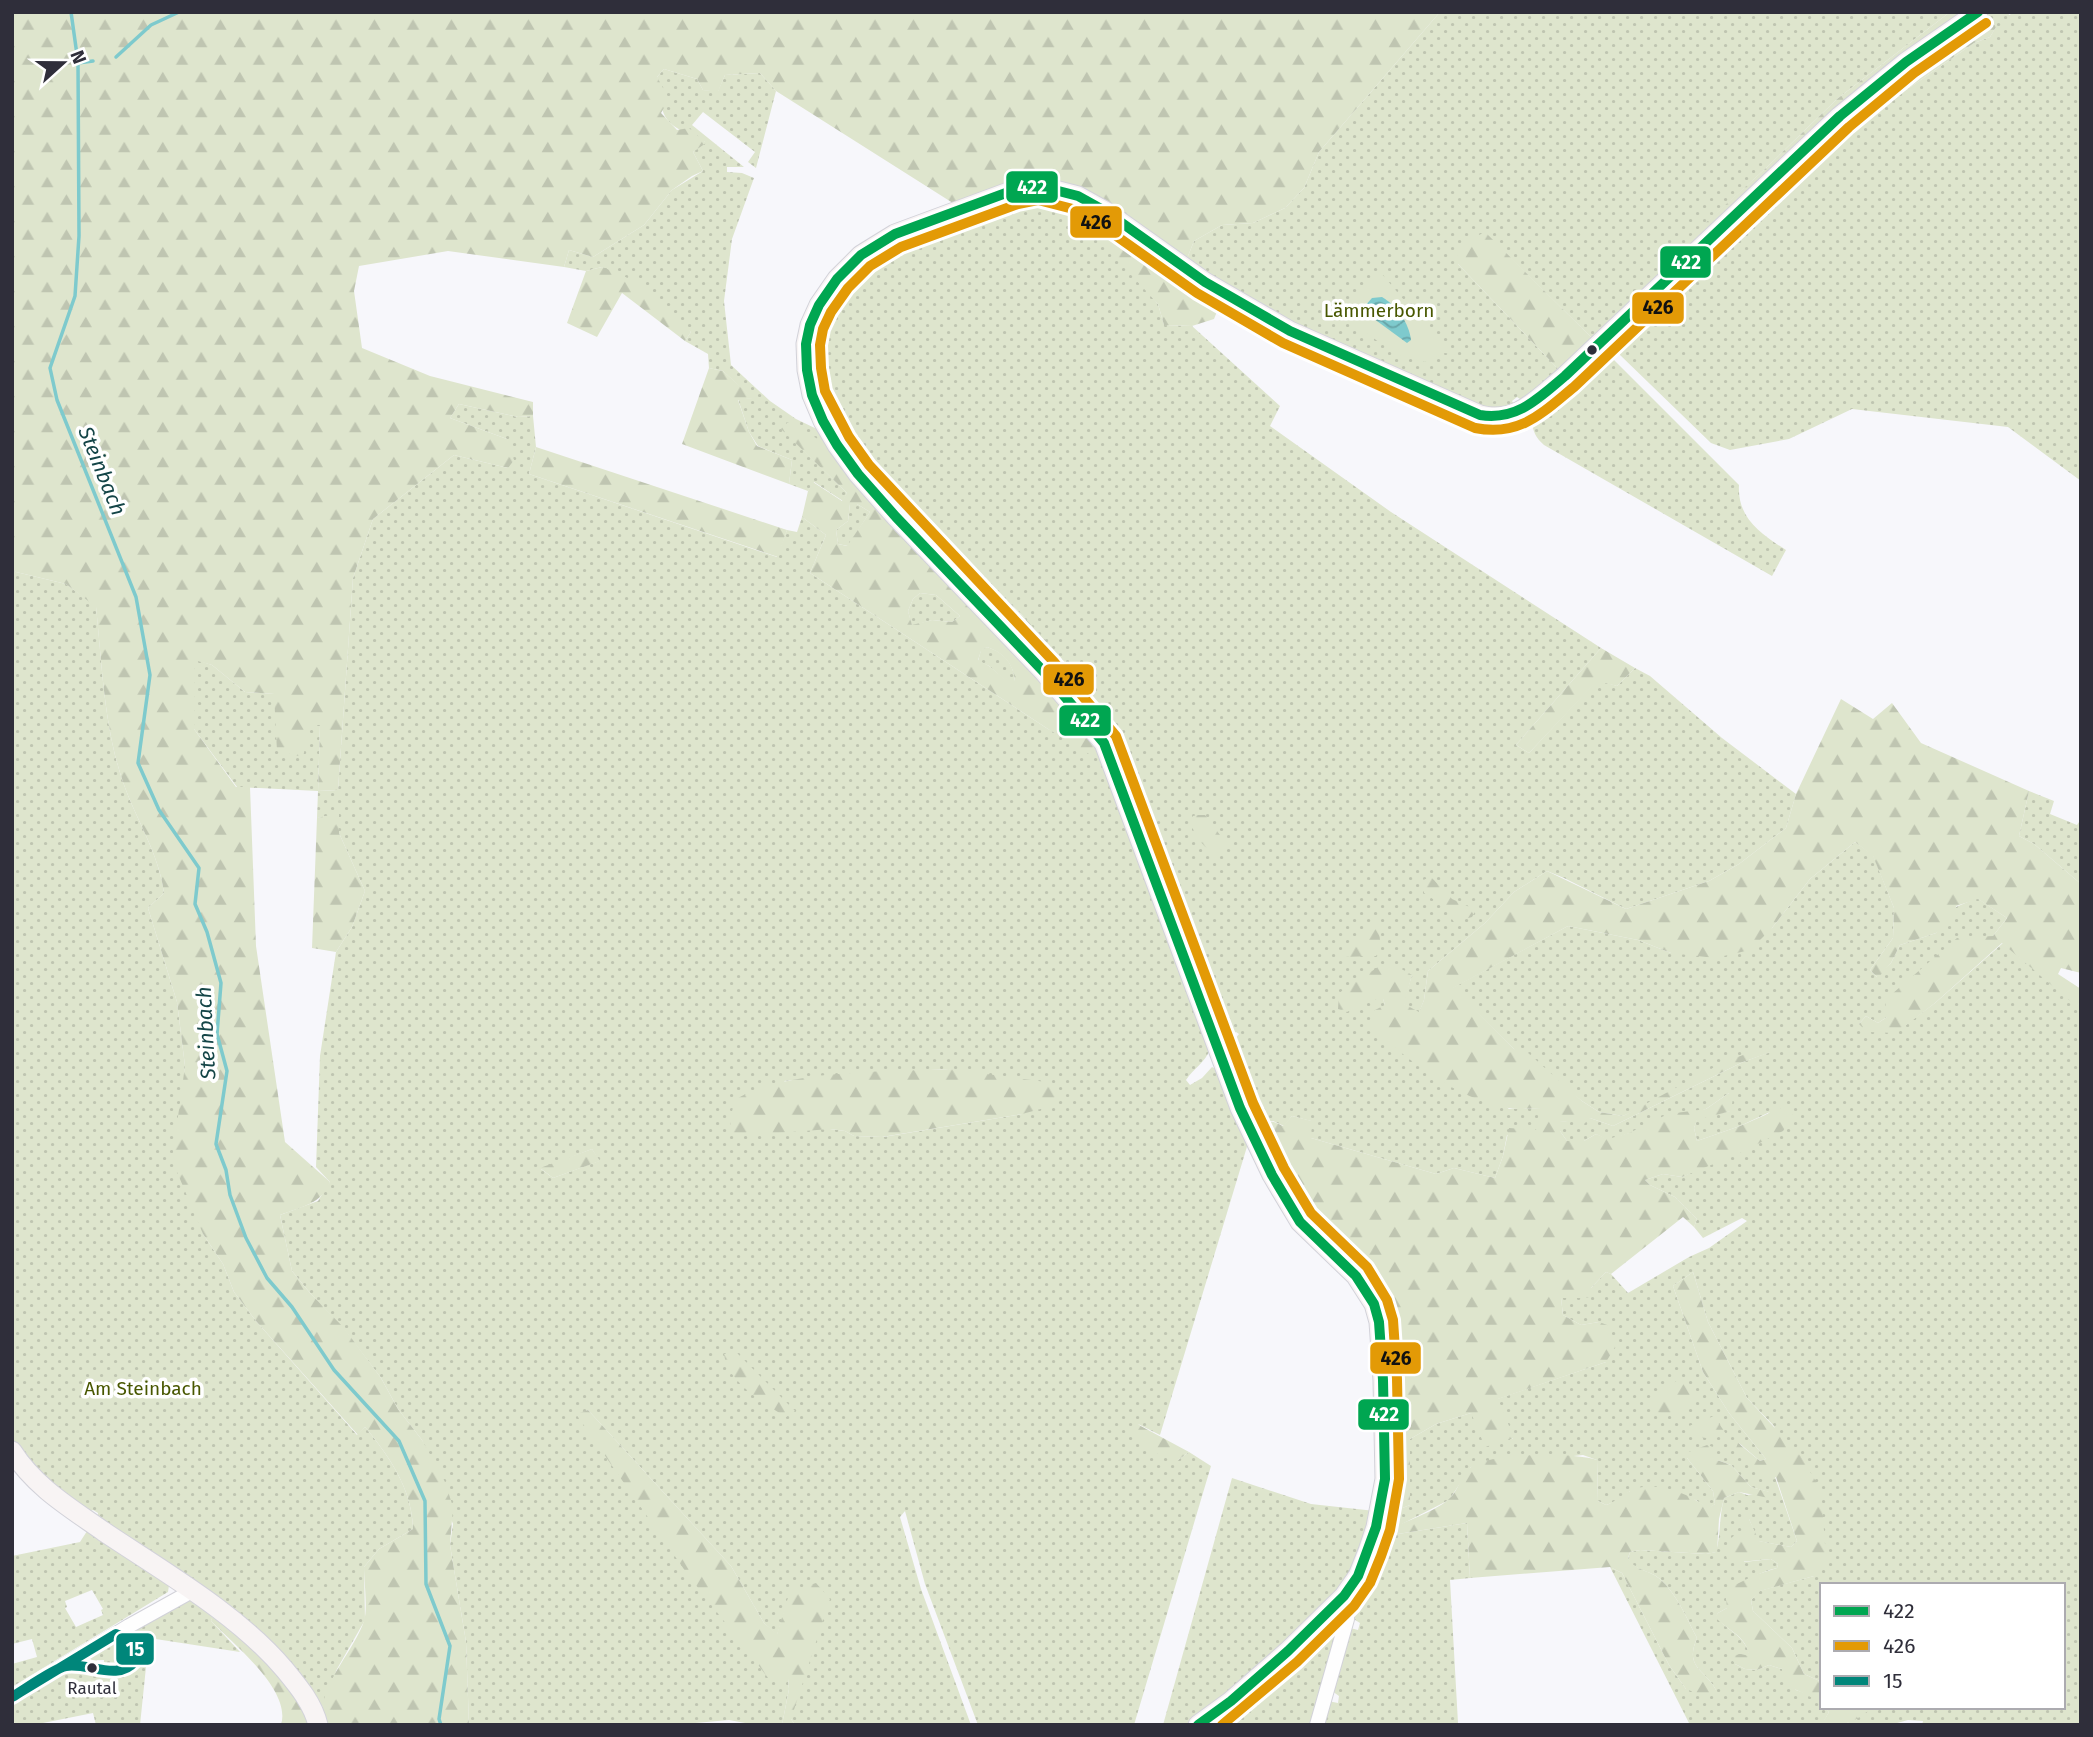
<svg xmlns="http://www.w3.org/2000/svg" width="2093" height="1737" viewBox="0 0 2093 1737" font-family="'Fira Sans',sans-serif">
<defs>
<pattern id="grass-dots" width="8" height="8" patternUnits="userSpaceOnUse" patternTransform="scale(1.75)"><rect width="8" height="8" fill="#dee5cd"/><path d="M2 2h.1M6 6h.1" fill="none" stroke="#bfc5b1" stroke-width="1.8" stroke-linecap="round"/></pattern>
<pattern id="forest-firs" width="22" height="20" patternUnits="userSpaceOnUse" patternTransform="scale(1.75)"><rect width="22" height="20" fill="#dee5cd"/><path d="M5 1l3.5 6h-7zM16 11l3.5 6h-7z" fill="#bfc5b1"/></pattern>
<pattern id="water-waves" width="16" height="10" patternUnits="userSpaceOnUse" patternTransform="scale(1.75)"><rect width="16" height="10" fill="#7ecacd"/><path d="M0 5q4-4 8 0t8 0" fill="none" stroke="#68a4a7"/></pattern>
</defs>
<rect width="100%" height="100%" fill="#f7f7fb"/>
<!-- grass -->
<g fill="url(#grass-dots)" fill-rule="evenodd">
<path d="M1440,12H1950L1837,99L1766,168L1692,236L1697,244L1594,340L1485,233L1458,264L1560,371L1523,401L1517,397L1512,401L1515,406L1486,410L1290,325L1186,261L1194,241L1222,225L1253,223L1285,208L1304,188L1319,152Z"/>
<path d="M1990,12H2008L2009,15L2015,12H2081V481L2008,427L1852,409L1789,439L1730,450L1711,443L1620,355L1611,340L1822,141L1834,146L1899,95L1974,43L1990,37L1996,27L1987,14Z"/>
<path d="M664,69L697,79L703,90L718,91L725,75L760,73L776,91L756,168L748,162L755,152L703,112L692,125L744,167H727V172L742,173L754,178L732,239L724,301L731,365L770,401L796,419L821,431L830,446L782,429L847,493L843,501L814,482L808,491L789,484L792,460L758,446L749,432L738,399L752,398L723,371L709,368L708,354L685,341L691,332L602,267L586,271L564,267L569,250L593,257L644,225L672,190L703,171L693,152L705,142C663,123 662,122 657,77Z"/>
<path d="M1073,199L1158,304L1164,325L1192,326L1280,406L1270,426L1391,512L1601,648L1516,745L1529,753L1597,680L1617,686L1635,668L1650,676L1722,738L1796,794L1786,828L1739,864L1709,881L1626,909L1564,878L1547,871L1514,892L1485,923L1428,971L1424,1000L1419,1013L1403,1004L1412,975L1346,1012L1370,999H1383L1385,1005L1509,1109L1541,1108L1537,1130L1507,1135L1503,1156L1495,1178L1454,1168L1436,1174L1311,1138V1121L1292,1116L1284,1126L1273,1121H1265L1263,1118L1252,1122L1224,1052L1239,1034L1236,1032L1221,1040L1122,764L1126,748L1095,701L1022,615L964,558L939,541L898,500L863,454L854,457L818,393L812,346L823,306L867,259L898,239L938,223L953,231L1022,207L1047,201L1069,206Z"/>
<path d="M1598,352L1614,360L1739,485C1737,518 1761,534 1786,550L1772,576L1544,445C1534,436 1531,428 1533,415Z"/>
<path d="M459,404L518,417L533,416L536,447L529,474L777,557L787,530L797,532L802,517L826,535L810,573L1048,729L1103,754L1210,1049C1206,1062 1193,1069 1186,1080L1190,1085L1202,1078L1212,1067L1218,1070L1249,1140L1160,1435L1138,1424L1178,1460L1189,1452L1211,1466L1134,1725H978L925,1584L905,1511L900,1517L921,1589L971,1725H795L791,1719V1591L777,1635L764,1623L731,1566L588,1410L577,1415L788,1679L789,1689L782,1725H756L729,1720L673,1725H469L466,1642L450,1545L453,1524L422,1440L398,1409L381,1378L344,1329L310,1293L292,1271L280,1215L318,1201L330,1182L316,1167L320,1056L336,952L352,927L365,891L339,833V814L317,818L318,791L237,787L194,729V659L212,665L245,692L274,694L310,724L320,725L318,791L338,790L353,578L373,519L454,455L508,468L507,439L450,418ZM949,1069L1022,1114L883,1137L854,1136L845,1131L830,1129L784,1081L852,1074ZM592,1149L599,1161L553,1178L541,1169Z"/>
<path d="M850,504H857L870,512L848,546L838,544L836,530L848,521Z"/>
<path d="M12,571L66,584L96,606C102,664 104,727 123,782C136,820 159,853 164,893L148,908L177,1002L185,1066L183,1091L203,1234L223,1264L234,1292L256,1321L357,1435L365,1427C390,1457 412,1489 413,1529L379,1549L364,1567L365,1620L337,1669L320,1713L303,1684L97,1520L98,1513L93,1510L87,1513L27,1462L12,1439Z"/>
<path d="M920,593L936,595L960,616L952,622L932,620L912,626L908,611L913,599Z"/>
<path d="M987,647C1005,653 1013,663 1015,681L1007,682L989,666L978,661L981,650Z"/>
<path d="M2029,791L2054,801L2050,814L2077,825L2081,819V884L2034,844L2019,836Z"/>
<path d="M1855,842L1873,855L1894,908L1893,938L1870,970L1877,977L1891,963L1900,945L1936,933L1956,907L1977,898L2007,918L1993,936L1887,1017L1878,1023L1866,1016L1859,1024L1896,1032L1935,1003L2003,943L2077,1006L2081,1000V1725H1922L1923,1721L1908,1720L1890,1725H1844L1873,1707H2063V1585H1822V1682L1804,1674L1792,1648L1753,1611L1751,1600L1759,1591L1814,1576L1774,1426L1747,1398L1708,1322L1693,1272L1673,1286L1703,1372L1729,1413L1766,1459L1760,1461L1739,1443L1763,1478L1775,1477L1797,1541L1791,1547L1758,1541L1749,1519L1744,1562L1771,1559L1778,1564L1777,1568C1758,1572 1730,1587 1727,1608L1718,1613L1716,1617C1729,1632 1746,1636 1750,1657L1735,1664L1745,1669L1757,1670L1769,1665L1782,1669L1796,1690L1813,1696L1829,1712L1824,1721L1829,1725H1690L1610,1567L1622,1573L1669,1665L1686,1689L1716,1690C1705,1669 1684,1668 1697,1638C1687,1619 1677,1594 1660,1579C1650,1570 1635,1571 1628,1559L1630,1552L1640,1550L1706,1554L1716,1552C1721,1534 1719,1516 1724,1498L1739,1492L1747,1495L1769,1492L1751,1487L1731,1465L1717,1460L1687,1458L1713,1491L1715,1504L1708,1509L1696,1500L1630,1491L1617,1501L1606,1505L1598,1501L1597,1460L1583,1455L1471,1467L1449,1500L1398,1526L1381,1531L1387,1514L1410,1505V1439L1436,1424L1471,1413L1513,1439L1497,1399L1606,1362L1599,1322L1581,1325L1563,1315L1561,1298L1591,1288L1606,1272L1611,1274L1628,1293L1689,1257L1709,1248L1747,1221L1742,1218L1703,1238L1694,1227L1697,1219L1675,1197L1650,1185L1645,1180L1663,1174L1682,1177L1709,1164L1770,1112L1740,1126L1697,1141L1694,1128L1697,1119L1730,1111L1729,1093L1706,1109L1608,1140L1596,1134L1584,1141H1567L1560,1131V1122L1590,1118L1613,1126L1743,1062L1770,1052L1769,1047L1623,1116L1599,1112L1582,1101L1514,1049L1452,988L1568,926L1638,940L1671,953L1772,928L1810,879Z"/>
<path d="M1232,1478L1311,1504L1375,1511L1365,1543L1337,1596L1226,1697L1188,1725H1163Z"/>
<path d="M1467,1523L1470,1578L1450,1580L1458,1723L1322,1725L1328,1701L1338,1703L1339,1696L1332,1691L1350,1628L1358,1630L1360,1623L1352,1618L1379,1537Z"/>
<path d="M89,1528L169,1585L168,1592L12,1687V1664L37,1657L32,1639L12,1644V1556L80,1542ZM92,1590L103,1609L101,1610L103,1615L76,1627L65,1608L67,1607L65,1601Z"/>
<path d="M189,1600L200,1602L214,1613L211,1621L240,1652L149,1638L140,1725H96L93,1713L33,1725H12V1705C30,1694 49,1678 69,1672C89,1666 128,1690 138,1663C140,1658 140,1652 139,1647C136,1641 132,1638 128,1635Z"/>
<path d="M1334,1617L1339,1623L1311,1725H1208Z"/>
<path d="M115,1643H121L125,1645L129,1654L124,1662L104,1663V1660H97L96,1662H92L90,1658Z"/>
</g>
<!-- forest -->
<g fill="url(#forest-firs)" fill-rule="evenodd">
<path d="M12,12H1440L1319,152L1304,188L1285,208L1253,223L1222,225L1194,241L1186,261L1069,185L956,205L776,91L760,73L725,75L718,92L703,90L697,79L664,69L657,77L669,99L661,113L677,130L689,128L706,143L693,152L703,171L692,176L672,190L644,225L593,257L569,250L564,267L448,251L359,266L354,291L362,348L430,376L533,402V416L518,417L459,404L450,418L507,439L514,460L508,468L454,455L373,519L353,578L338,790L318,791L320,725H310L303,757L277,751L274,694L245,692L212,665L194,660V729L236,787H250L256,946L285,1142L330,1182C322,1204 301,1207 280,1215L292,1271L310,1293L344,1328L381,1378L398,1409L422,1440L445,1482L453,1507L450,1545L466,1642L469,1725H324C313,1691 354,1652 364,1621C368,1609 364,1581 364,1567L379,1549L413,1529C412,1489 390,1457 365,1427L358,1435L256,1321L234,1292L223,1264L203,1234L172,1160L185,1066L177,1002L148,908L164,893C159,853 136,820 123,782C104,727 102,664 96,607L66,584L12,571Z"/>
<path d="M1950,12H1968L1697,244L1691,236L1766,168L1837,99Z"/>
<path d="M1987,14L1996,27L1990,37L1974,43L1899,95L1834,146L1822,141L1949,38Z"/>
<path d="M1038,190L1073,199L1069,206L1047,201L1022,207L953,231L941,229L938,223Z"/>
<path d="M1079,202L1222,299L1214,319L1192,326L1164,325L1158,304L1078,217Z"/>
<path d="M1485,232L1594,340L1560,371L1458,264V252L1469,240Z"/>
<path d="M602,267C645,283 661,299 691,332L685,341L622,293L597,337L567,323L586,271Z"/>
<path d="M709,368L723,371L753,398L738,400L749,432L757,446L792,460L789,484L682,444Z"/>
<path d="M788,422L830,446L1039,676L1103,754H1089L1048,729L810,573L826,535L802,517L808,491L813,482L842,501L847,493L781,429ZM850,504H857L870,512L847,546L838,544L836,530L848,521ZM920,593L936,595L960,616L952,622L932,620L912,625L908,611L913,599ZM987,647C1004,653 1013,663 1015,681H1007L989,666L978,660L981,651Z"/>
<path d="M536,447L787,530L778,557L529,474Z"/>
<path d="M863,453C886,483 909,512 936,538C945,547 957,552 966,561C1011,602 1116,706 1130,763L1122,764L1098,722L901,515L854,457Z"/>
<path d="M1601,648L1635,668L1617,686L1597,681L1529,753L1516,745Z"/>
<path d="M1841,699L1873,719L1892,703L1921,743L2029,791L2019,836L2034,844L2081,884V973L2061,968L2058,974L2081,989V1000L2077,1007L2002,943L1935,1003L1896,1033L1867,1032L1859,1024L1866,1016L1878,1023L1887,1017L1885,1000L1957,938L1993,936L2007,918L1978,899L1956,906L1954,921L1936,933L1900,945L1891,963L1878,978L1870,970L1893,938L1894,908L1873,856L1855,842L1810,879L1772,928L1750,950L1715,958L1671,953L1638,940L1568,926L1453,988L1514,1049L1527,1052L1582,1101L1599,1112L1623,1116L1726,1061L1769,1046L1771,1052L1743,1062L1613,1126L1590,1118L1583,1125L1574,1121L1560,1122V1131L1567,1141H1584L1596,1134L1608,1139L1629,1133L1668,1114L1706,1109L1729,1093L1733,1098L1731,1111L1697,1120L1694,1128L1697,1141L1740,1126L1790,1104L1793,1117L1783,1131L1740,1153L1682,1177L1663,1174L1645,1180L1650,1185L1675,1197L1697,1219L1694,1227L1683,1217L1611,1274L1606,1272L1591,1288L1589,1298H1561L1563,1315L1581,1325L1599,1322L1610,1326L1615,1347L1606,1362L1498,1399L1514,1438L1485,1447L1471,1413L1436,1424L1410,1439V1505L1387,1514L1384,1321L1304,1219L1259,1126C1268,1119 1273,1121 1283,1126L1292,1116L1312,1121L1311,1138L1436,1174L1454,1168L1495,1178L1503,1156L1509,1128L1536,1130L1540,1108C1530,1108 1518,1110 1508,1108C1455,1098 1409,1061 1370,1026L1371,1012L1385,1005L1383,999L1370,1000L1347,1012L1338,1009L1339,993L1381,965L1398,967L1412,975L1404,1004L1419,1012L1424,1000L1428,971L1485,923L1514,892L1547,871L1626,909L1709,881L1739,864L1786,828L1796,794Z"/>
<path d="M339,813V833L365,891L352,927L336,952L312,948L317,818Z"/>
<path d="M1197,815H1205L1226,843L1225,853L1217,856C1204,847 1188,833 1193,816Z"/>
<path d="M1431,877L1452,899L1476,910L1472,917L1454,922L1442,905L1424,893L1423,880Z"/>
<path d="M1371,922H1378L1381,949L1376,956L1341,957L1342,949Z"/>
<path d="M949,1069L1046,1082L1061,1095L1048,1107L1022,1114L882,1137L854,1136L845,1131L830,1129L739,1136L731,1134L730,1119L735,1100C781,1069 892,1072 949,1069Z"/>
<path d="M592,1149L600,1161L553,1178L540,1168Z"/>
<path d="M1693,1272L1708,1322L1747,1398L1800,1455L1821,1490L1826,1558L1814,1576L1760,1591L1751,1600L1753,1611L1792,1648L1804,1674L1822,1682V1706C1808,1691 1794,1693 1781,1679L1782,1669L1769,1665L1757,1670L1745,1669L1735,1664L1730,1656L1741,1654L1749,1656C1747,1636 1728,1631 1715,1617L1718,1613L1727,1608L1725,1590L1755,1575L1777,1568L1778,1564L1771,1559L1729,1563C1721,1549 1728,1537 1742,1531V1519H1749L1759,1541L1791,1547L1797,1541L1776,1477L1769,1480L1762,1478L1735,1451L1738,1443L1760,1461L1766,1459L1729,1413L1703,1372L1673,1286Z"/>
<path d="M737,1353L795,1411L786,1417C763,1402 728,1383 724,1354Z"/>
<path d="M1683,1378L1686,1379L1695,1401L1687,1411L1669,1414L1654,1412L1645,1401C1653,1395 1659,1393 1667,1388C1673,1385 1675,1380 1683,1378Z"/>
<path d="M588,1410L731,1566L764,1623L777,1634L790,1591L816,1583L830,1599L791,1719L795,1725H782L789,1689L788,1679H769L688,1575L576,1414Z"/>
<path d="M1714,1416L1726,1434L1713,1439L1693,1436L1689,1426Z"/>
<path d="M1137,1424L1189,1452L1178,1460C1157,1458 1146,1446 1132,1432Z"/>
<path d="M1707,1445L1716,1448L1717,1460L1731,1465L1751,1487L1770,1492L1769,1498L1739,1492L1724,1498L1719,1519L1717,1552L1706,1554L1640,1550L1630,1552L1628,1558C1635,1571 1650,1570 1660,1579C1677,1594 1687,1619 1697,1638C1684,1668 1705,1669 1716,1690L1713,1694L1696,1693L1686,1689L1669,1665L1622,1573L1610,1567L1470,1578L1467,1523L1379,1537L1381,1531C1397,1526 1438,1510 1449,1499C1458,1491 1461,1476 1470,1468C1490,1452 1574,1452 1597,1460L1598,1501L1606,1505C1616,1502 1621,1495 1630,1491C1654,1479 1689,1494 1708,1508L1715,1504L1713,1491L1687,1458L1686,1453Z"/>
<path d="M214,1613L275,1667L313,1725H281C292,1690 233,1644 211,1621Z"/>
<path d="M1823,1707H1873C1860,1718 1841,1731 1823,1722L1829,1712Z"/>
</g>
<!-- park -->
<path fill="#dee5cd" d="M1382,274L1419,318L1458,355L1445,353L1425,362L1398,355L1363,331L1342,308Z"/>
<!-- water -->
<path fill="url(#water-waves)" d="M1382,297C1397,306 1409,323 1411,340L1407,343L1366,313L1364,307L1372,298Z"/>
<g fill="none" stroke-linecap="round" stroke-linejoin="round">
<!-- stream -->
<g stroke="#7ecacd" stroke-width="3.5">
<path d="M71,12L78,62"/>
<path d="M116,57L151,25L179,12"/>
<path d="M93,61L78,63L79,236L75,296L50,368L57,400L136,597L150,675L138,763L159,810L199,868L195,904L207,932L221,983L217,1034L227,1071L216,1144L226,1170L230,1195L246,1238L267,1278L292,1307L334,1370L399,1441L425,1501L426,1584L450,1646L439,1719L441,1725"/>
</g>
<!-- street casing -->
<g stroke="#d2d2d9" stroke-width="16">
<g id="street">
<path d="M12,1697L129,1626L192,1591"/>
<path d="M1317,1725L1347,1619L1344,1596"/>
</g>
</g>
<!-- secondary casing -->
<g stroke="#d2d2d9" stroke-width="21">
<g id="secondary">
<path d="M12,1451C35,1487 69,1507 103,1531C164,1572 238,1614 285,1670C299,1687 313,1704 318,1725"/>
<path d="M1198,1725L1231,1701L1288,1651L1344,1596L1358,1576L1368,1551L1376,1527L1385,1479L1383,1380L1379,1322L1374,1304L1356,1276L1300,1222L1272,1175L1240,1108L1104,743L1044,672L896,517L858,474L837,445L823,421L812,395L807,370L806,344L810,325L819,305L837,279L861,255L895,234L1014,190L1039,186L1078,196L1105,211L1205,282L1290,331L1480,415C1516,425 1538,398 1565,376L1840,116L1906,62L1978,12"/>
</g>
</g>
<!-- street -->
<use href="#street" stroke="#fefefe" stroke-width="14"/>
<!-- secondary -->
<use href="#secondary" stroke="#f8f4f4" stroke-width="19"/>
<!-- bus-1 casing -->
<g stroke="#fff" stroke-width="16">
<path id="bus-1" d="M1198,1725L1231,1701L1288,1651L1344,1596L1358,1576L1376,1527L1385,1479L1383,1380L1379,1322L1374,1304L1356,1276L1300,1222L1272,1175L1240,1108L1104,743L1044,672L896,517L858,474L837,445L823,421L812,395L807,370L806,344L810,325L819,305L837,279L861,255L895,234L1014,190L1039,186L1078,196L1105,211L1205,282L1290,331L1480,415C1517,421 1539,398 1565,376L1840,116L1906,62L1978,12"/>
</g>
<!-- bus-2 casing -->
<g stroke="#fff" stroke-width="16">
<path id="bus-2" d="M1222,1725L1297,1662L1354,1606L1370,1583L1381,1556L1390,1530L1399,1479L1397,1379L1393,1320L1387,1300L1367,1267L1311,1213L1284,1168L1253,1103L1116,736L1054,662L869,465L849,437L825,391L821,368L820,345L823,329L831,312L848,288L870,266L901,247L1018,204L1038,200L1073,209L1098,223L1197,293L1283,343L1475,428C1520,437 1542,413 1574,387L1849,127L1914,73L1986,23"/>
</g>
<!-- bus-3 casing -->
<g stroke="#fff" stroke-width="16">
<path id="bus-3" d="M12,1697L116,1634L125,1638L135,1648V1661C118,1682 88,1662 66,1666C55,1668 24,1690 12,1697"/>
</g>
<!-- bus-1 -->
<use href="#bus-1" stroke="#00a651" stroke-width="10"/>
<!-- bus-2 -->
<use href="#bus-2" stroke="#e39a06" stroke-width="10"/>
<!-- bus-3 -->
<use href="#bus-3" stroke="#00867a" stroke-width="10"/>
</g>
<!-- markers -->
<g fill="#2f2e3a" stroke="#fff" stroke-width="2.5">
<circle cx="1592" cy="350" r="6"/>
<circle cx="92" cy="1668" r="6"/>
</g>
<g text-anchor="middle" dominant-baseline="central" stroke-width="7" stroke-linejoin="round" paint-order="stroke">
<!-- bus labels -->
<g font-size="17" fill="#2f2e3a" stroke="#fff">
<text x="92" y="1688">Rautal</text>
</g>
<!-- park labels -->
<g font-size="19" fill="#485700" stroke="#fff">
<text x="1379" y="310">Lämmerborn</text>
<text x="143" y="1388">Am Steinbach</text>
</g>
<!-- water labels -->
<g font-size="21" font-style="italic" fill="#144547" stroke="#fff">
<text transform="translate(102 471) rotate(68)">Steinbach</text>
<text transform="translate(206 1033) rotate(-93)">Steinbach</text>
</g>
</g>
<g stroke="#fff" stroke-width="2.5">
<rect x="1005" y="170" width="54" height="34" rx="7" fill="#00a651"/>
<rect x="1069" y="205" width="54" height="34" rx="7" fill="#e39a06"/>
<rect x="1659" y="245" width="53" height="34" rx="7" fill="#00a651"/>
<rect x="1631" y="291" width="54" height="34" rx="7" fill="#e39a06"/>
<rect x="1042" y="663" width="53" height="33" rx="7" fill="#e39a06"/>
<rect x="1058" y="704" width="54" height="33" rx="7" fill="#00a651"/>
<rect x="1369" y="1341" width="53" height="34" rx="7" fill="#e39a06"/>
<rect x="1357" y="1398" width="53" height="33" rx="7" fill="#00a651"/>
<rect x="115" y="1632" width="40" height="34" rx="7" fill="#00867a"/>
</g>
<g font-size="19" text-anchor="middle" font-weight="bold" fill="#fff">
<text x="1032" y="194">422</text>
<text x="1686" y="269">422</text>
<text x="1085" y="727">422</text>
<text x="1384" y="1421">422</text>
<text x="135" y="1656">15</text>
</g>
<g font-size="19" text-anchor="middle" font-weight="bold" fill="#111">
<text x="1096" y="229">426</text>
<text x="1658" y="314">426</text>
<text x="1069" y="686">426</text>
<text x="1396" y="1365">426</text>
</g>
<!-- border -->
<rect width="2093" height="1737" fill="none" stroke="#2f2e3a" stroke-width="28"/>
<!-- legend -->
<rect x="1820" y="1583" width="245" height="126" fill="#ffffff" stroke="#acabb0" stroke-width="2"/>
<rect x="1834" y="1606" width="35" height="10" fill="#00a651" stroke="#acabb0" stroke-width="2"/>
<text x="1883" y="1618" font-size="21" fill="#2f2e3a">422</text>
<rect x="1834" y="1641" width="35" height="10" fill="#e39a06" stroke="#acabb0" stroke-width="2"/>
<text x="1883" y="1653" font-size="21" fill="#2f2e3a">426</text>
<rect x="1834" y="1676" width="35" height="10" fill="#00867a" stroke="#acabb0" stroke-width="2"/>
<text x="1883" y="1688" font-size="21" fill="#2f2e3a">15</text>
<!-- north arrow -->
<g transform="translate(63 63) rotate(69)" stroke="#ffffff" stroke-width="5" paint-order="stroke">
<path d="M0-5L12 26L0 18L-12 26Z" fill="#2f2e3a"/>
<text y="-10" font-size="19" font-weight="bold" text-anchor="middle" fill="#2f2e3a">N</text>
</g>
</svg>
